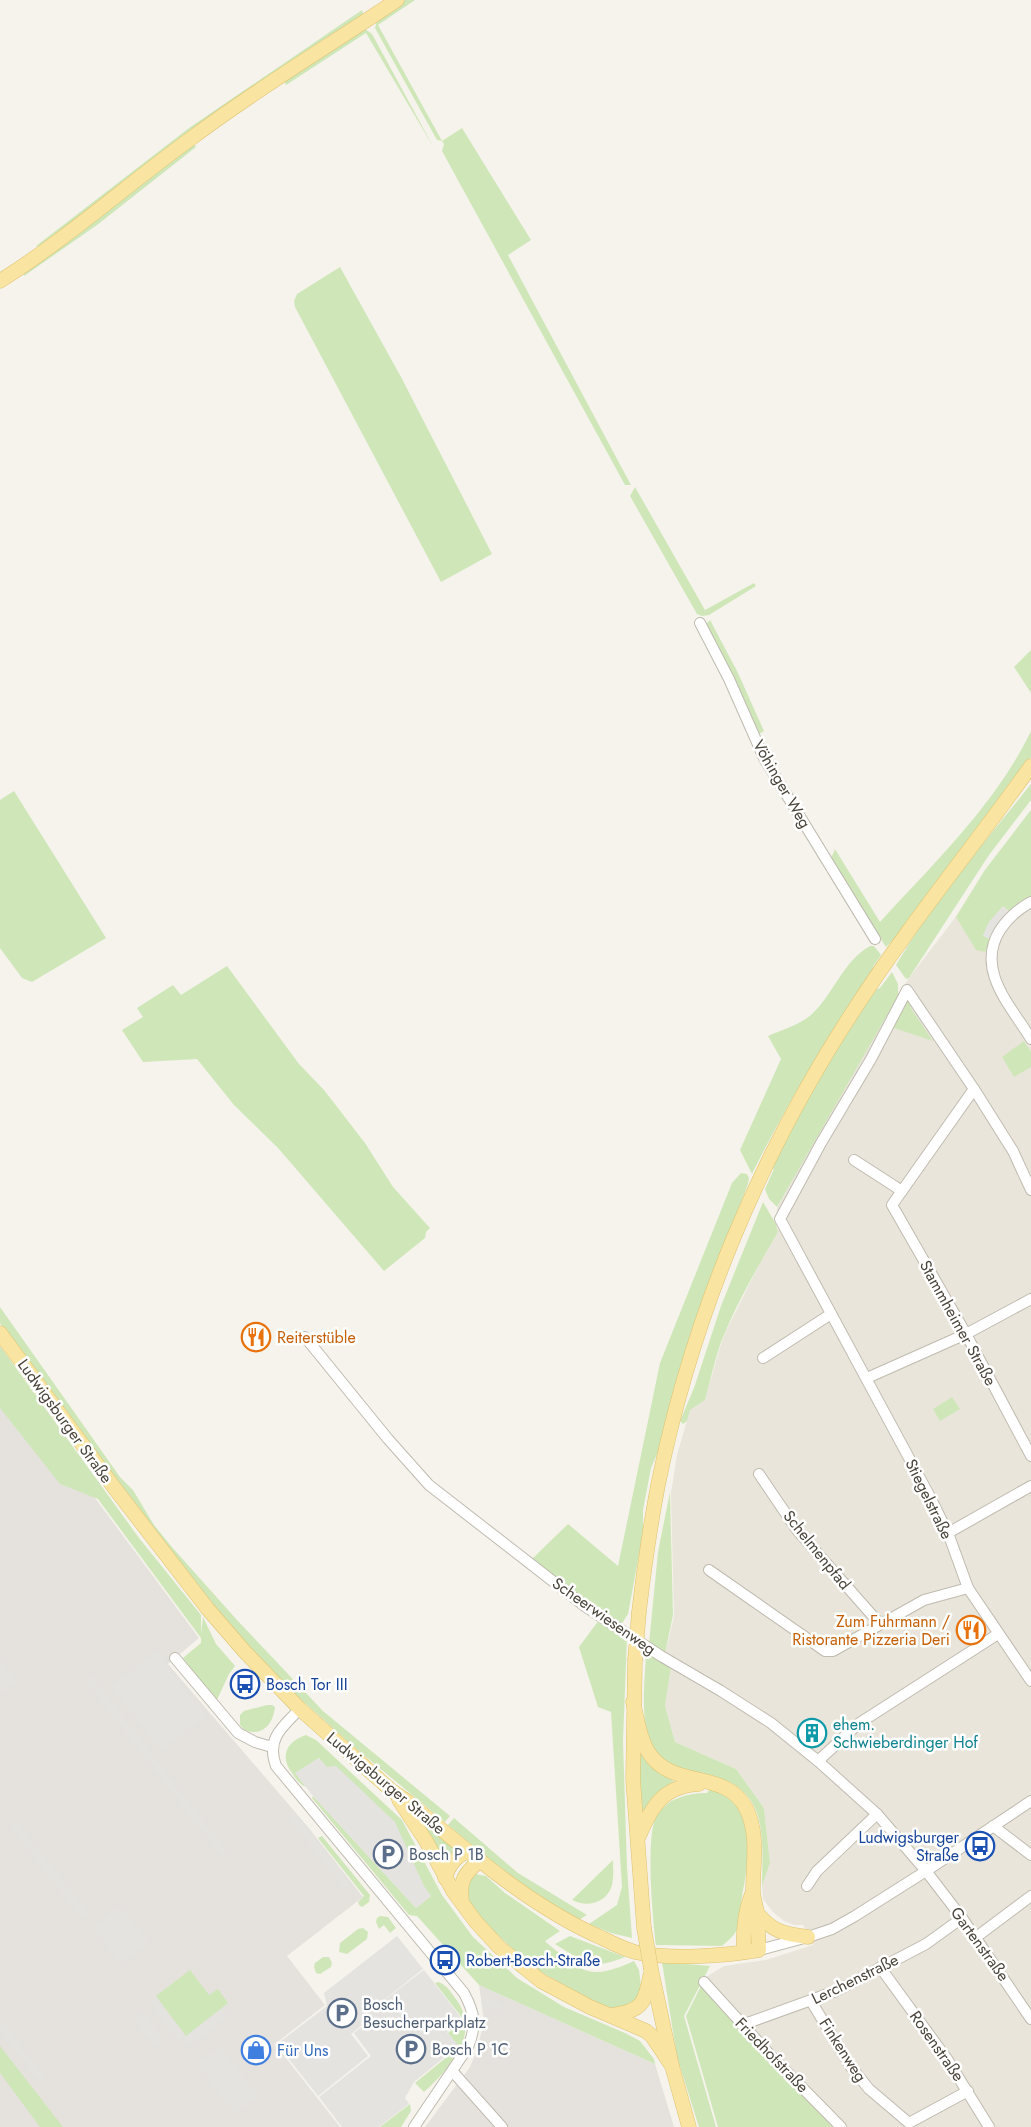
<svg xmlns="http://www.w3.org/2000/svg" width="1031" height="2127" viewBox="0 0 1031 2127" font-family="Jost,sans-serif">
<rect width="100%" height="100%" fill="#f5f3ec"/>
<!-- residential -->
<path fill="#e9e5db" d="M1031,810V2127H846L703,1979L724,1966L766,1960L813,1945L803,1925H794L784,1921L773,1912L763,1899L762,1886L770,1863L764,1808L736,1769L675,1742L665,1706L671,1667L665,1655L674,1616L671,1493L677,1455L690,1410L705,1400L720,1347L726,1331L760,1263L778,1232L777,1207L888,1010L909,978L955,918L985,870Z"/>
<!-- industrial -->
<g fill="#e5e2dd">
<path d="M0,1370L199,1638L168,1664L308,1827L363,1897L287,1956L325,2005L275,2044L340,2127H0Z"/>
<path d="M479,1985L655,2064L674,2127H425L470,2067L477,2050L484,2021Z"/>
</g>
<!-- green -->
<g fill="#cfe7b8">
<path d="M405,0H415L378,25L442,141L462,128L531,240L508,255L631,485H625L442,151L444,144L442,141L437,140L375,28L377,20Z"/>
<path d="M362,10L363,14L361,17L39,247L36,246L189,128Z"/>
<path d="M365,29L372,34L434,148L366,33L286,85L284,81L361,30Z"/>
<path d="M193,143L196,147L97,225L24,276V272Z"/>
<path d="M340,267L401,377L492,554L441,582L295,307L294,301L297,294Z"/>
<path d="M635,487L705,610L754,583L756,586L709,615L702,616L697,614L630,496Z"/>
<path d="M710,620L737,671L764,731L757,735L706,624Z"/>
<path d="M1031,650V693L1014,667Z"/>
<path d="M1031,731V757L901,932L886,947L830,861L835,849L880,922C934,863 996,804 1031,731Z"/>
<path d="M1031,784V800L989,855L909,978L906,979L896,965C934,900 984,843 1031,784Z"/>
<path d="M14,791L106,938L32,982L22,978L0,948V800Z"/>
<path d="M1031,810V897L1018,903L1009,911L1003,906L989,922L983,936L990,939L985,952L976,950L956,917L985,870Z"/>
<path d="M870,946H874L881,955L873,967L874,969C829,1035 787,1103 752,1174L740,1150L781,1059L768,1036C782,1030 799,1025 811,1015C833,995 843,961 870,946Z"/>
<path d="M227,966L299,1064L324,1090L365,1143L393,1187L430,1228L426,1232L425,1238L384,1271L278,1148L234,1105L197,1059L143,1062L122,1030L143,1017L137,1008L173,985L181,995Z"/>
<path d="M892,972L898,984V996L777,1207L769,1199L765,1189L774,1169L772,1168C802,1105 836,1046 877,989L880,988Z"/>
<path d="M907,1000L914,1004L910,1007L933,1041L891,1027Z"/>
<path d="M1024,1041L1031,1052V1067L1014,1077L1002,1057Z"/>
<path d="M741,1173L747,1174L749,1178L748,1184L704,1298L660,1447L651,1468L643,1510V1533L628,1614L621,1625L531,1560L568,1524L618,1566L660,1363L732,1183Z"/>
<path d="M763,1202L776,1224L778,1232C757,1268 735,1306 720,1345C714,1363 710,1382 705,1400L690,1410L687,1421L683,1424L680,1421L694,1388L721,1306Z"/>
<path d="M0,1307L120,1477L133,1490L154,1525L171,1546L237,1620L323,1711L450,1816L445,1822L354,1747L284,1684L202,1595L87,1446L0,1323Z"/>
<path d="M0,1346L139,1538L201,1615V1634L203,1617L216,1644L235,1666L229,1674L216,1702L183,1658L201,1643V1638L98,1499L60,1484L0,1408Z"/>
<path d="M952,1397L960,1409L940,1421L933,1409Z"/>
<path d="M670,1492L673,1615L665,1654L649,1644L658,1552Z"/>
<path d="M599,1620L627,1638L623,1741L627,1868L632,1938L611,1933L589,1924L617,1905L622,1887L611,1712L598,1707L579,1647Z"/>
<path d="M646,1653L671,1667L665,1706L675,1742L736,1769L764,1808L770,1863L762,1886C762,1851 769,1802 731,1783C717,1776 701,1774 687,1770C673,1766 661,1761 653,1748C639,1725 645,1680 646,1653Z"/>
<path d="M267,1705H272L275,1707C273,1724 263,1737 244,1730L240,1725V1715L244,1711Z"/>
<path d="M306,1735L316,1740L402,1820L442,1895L473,1937L517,1978L564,2007L625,2033L640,2041L654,2059L655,2064L479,1985L417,1916L409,1915L312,1798L313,1796L416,1908L431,1896L327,1768L319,1758L296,1773L306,1787C299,1784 296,1779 292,1773C279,1756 287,1741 306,1735Z"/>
<path d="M640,1748L654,1768L676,1783L644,1811H642L640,1804L638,1751Z"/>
<path d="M710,1789C761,1803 749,1858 742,1897C740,1907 741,1925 735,1933C732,1938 726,1942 722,1946L656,1945C653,1919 645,1834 657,1815C668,1798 688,1793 707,1793Z"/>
<path d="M407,1801L468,1851L447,1871Z"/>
<path d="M454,1818L518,1873L587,1915L577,1921L514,1880L448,1825Z"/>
<path d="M322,1836L370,1895L369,1902L362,1907L359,1905L358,1902L364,1896L318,1838Z"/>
<path d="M613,1860C613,1868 614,1877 612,1885C607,1903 587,1908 572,1900Z"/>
<path d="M476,1874L486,1876L505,1893L560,1931L545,1941C552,1948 579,1969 588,1971C603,1975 620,1967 634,1961L639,1970L641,1987L638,1998L632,2005L612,2009L595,2002L532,1967L487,1925L469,1904L464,1886L468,1880Z"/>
<path d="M380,1916L388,1917L396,1928L390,1933L384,1925L379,1929L376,1922L377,1918Z"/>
<path d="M363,1928L368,1932L367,1939L347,1954L339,1952L340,1943L358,1929Z"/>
<path d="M570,1936L625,1957C591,1971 584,1962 555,1944Z"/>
<path d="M323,1957H329L332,1963L331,1967L320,1974L316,1973L314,1967L315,1963Z"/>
<path d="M662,1962L710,1966L684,2016L716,2127H699L677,2057Z"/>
<path d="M190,1970L209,1995L218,1989L228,2003L186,2036L156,1996Z"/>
<path d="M439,1982C448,1986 452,1994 458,2002C480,2036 449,2069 424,2092L415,2083L459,2047L448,2033L463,2019L435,1983Z"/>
<path d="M703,1982L839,2127H718L686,2016Z"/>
<path d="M0,2046L63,2127H40L0,2073Z"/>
<path d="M410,2104L411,2111L401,2127H380Z"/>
</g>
<!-- parking -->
<g fill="#e4e3e0">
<path d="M1003,907L1008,912L996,926L990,939L983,936L989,922Z"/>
<path d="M156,1651L206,1716L161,1751L111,1686Z"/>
<path d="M0,1658L16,1681L0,1693Z"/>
<path d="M91,1675L228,1853L222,1857L85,1680Z"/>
<path d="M319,1758L327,1767L336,1766L395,1822L424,1886L431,1896L416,1908L313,1796L295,1773Z"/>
<path d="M294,1812L351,1884L345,1889L288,1817Z"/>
<path d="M17,1822L89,1914L82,1919L11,1827Z"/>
<path d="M120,1906L149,1942L121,1964L93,1928Z"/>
<path d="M397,1936L423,1969L370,2011L424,1970L462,2019L447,2032L458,2046L414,2082L405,2098L409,2104L379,2127H342L319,2097L371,2056L354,2033L364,2025L360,2019L362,2025L351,2034L368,2056L318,2096L277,2044L327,2006L324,1993Z"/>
<path d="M156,1998L185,2036L178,2041L149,2003Z"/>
<path d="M486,1998L502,2004L499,2013L483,2006Z"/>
<path d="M223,2008L229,2016L190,2046L184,2038Z"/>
<path d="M142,2012L164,2040L156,2047L133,2018Z"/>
<path d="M0,2019L45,2077L40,2082L0,2031Z"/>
<path d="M220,2047L258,2096L235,2113L197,2064Z"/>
</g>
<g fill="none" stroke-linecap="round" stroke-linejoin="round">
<!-- minor casing -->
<g stroke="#c0bbaf" stroke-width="12">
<g id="minor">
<path d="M700,623L729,679L764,758L875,939"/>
<path d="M1031,902C1018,909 1008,918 1000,930C975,970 1011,1006 1031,1039"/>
<path d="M974,1089L892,1205L966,1334L1031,1456"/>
<path d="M854,1160L902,1191"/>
<path d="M1031,1190L1013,1151L974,1089L907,990L871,1059L821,1143L780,1219L929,1495L948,1533L968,1588L1031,1681"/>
<path d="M305,1337L388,1439L429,1485L586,1607L661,1656L721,1691L771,1723L818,1761L877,1814L926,1871L962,1918L1031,2019"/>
<path d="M763,1358L831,1314"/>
<path d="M867,1378L966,1334L1031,1299"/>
<path d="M759,1474L797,1530L879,1623"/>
<path d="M948,1533L1031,1486"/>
<path d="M709,1570L825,1651H833L924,1600L968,1588"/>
<path d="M175,1658L238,1733L255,1742L272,1747"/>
<path d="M300,1709C282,1727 266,1739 276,1766L464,1993C475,2014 477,2025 468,2047L414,2127"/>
<path d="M818,1761L858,1724L998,1634"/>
<path d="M993,1826L1031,1855"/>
<path d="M807,1886L817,1871L877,1814"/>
<path d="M975,1938L1031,1896"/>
<path d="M759,1950L808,1937L832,1929L855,1916L926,1871L1031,1801"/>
<path d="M880,1967L947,2059L989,2127"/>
<path d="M704,1982L772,2057L841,2127"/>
<path d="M811,2001L851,2067L869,2089L909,2123L968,2091"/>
<path d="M742,2025L836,1991L926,1944L962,1918"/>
<path d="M453,2072L502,2127"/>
</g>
</g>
<!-- major casing -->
<g stroke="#dec271" stroke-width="15">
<g id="major">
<path d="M0,281C68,238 128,184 193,137C258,88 329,46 397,0"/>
<path d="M0,1333L116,1490L207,1608L245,1652L300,1709L392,1791L407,1801C468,1851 529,1906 602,1938C612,1943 624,1949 635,1952C669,1960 725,1956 759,1950C758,1937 758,1925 757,1913C756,1905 753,1898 753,1890C753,1863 759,1834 746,1808C725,1768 670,1791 647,1750C639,1736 637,1717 633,1702"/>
<path d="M639,1612C644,1569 650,1527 658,1485C692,1317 759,1156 852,1013C907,927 972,849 1031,766"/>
<path d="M635,1660L633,1779L644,1928"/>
<path d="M399,1800L426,1841L453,1891L476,1922L499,1947L541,1981L590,2007L646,2031L652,2036L672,2066"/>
<path d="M639,1836C652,1806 663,1786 699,1784"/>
<path d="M445,1878C449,1865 455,1857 468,1851"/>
<path d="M462,1902C459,1881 464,1874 480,1860"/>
<path d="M757,1913C773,1932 784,1934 808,1937"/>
<path d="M744,1952C743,1932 744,1913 752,1894"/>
<path d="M651,1969L672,2066L689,2127"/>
<path d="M613,2015C642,2011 645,2003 650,1976"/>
</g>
</g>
<!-- minor -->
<use href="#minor" stroke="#fff" stroke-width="10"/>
<!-- major -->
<use href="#major" stroke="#f9e4a1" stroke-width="14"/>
<!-- major-bridge casing -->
<g stroke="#dec271" stroke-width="15" stroke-linecap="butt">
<g id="major-bridge">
<path d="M635,1660L639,1612"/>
<path d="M644,1928L651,1969"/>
</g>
</g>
<!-- major-bridge -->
<use href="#major-bridge" stroke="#f9e4a1" stroke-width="14"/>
</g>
<!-- icons -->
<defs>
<g id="restaurant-ring" transform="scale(1.5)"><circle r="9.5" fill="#fff" stroke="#e8710a" stroke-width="1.5"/><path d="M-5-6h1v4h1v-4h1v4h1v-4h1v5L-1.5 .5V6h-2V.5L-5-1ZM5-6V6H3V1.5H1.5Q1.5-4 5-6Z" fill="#e8710a"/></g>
<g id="bus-ring" transform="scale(1.5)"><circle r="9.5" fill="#fff" stroke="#1a4fb4" stroke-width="1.5"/><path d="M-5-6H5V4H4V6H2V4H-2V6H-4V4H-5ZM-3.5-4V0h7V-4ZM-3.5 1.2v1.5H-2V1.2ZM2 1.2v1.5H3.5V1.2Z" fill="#1a4fb4"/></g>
<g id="building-ring" transform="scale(1.5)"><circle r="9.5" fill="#fff" stroke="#0f9aa8" stroke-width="1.5"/><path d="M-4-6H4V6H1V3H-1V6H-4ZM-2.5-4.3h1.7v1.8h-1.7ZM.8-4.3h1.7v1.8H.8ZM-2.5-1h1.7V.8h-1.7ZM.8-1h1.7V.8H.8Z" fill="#0f9aa8"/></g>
<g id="parking-ring" transform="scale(1.5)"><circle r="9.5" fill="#fff" stroke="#5c6f8a" stroke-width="1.5"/><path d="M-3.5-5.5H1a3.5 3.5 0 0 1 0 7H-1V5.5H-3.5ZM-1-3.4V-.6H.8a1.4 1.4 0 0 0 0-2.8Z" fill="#5c6f8a"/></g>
<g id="shop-ring" transform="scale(1.5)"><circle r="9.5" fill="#fff" stroke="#3f7fe0" stroke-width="1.5"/><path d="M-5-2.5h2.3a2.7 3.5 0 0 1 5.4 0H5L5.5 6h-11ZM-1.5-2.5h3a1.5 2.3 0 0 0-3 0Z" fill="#3f7fe0"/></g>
</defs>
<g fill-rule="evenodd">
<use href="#restaurant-ring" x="256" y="1337"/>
<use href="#restaurant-ring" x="971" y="1630"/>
<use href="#bus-ring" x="245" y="1684"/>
<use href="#building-ring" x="812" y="1733"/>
<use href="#bus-ring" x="980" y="1846"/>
<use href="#parking-ring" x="388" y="1854"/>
<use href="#bus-ring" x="445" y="1960"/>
<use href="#parking-ring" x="342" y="2013"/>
<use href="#parking-ring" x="411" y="2049"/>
<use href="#shop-ring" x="256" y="2050"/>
</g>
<g text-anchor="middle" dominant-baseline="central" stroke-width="5" stroke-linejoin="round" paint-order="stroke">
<!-- street labels -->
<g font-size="16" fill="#4a443a" stroke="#fff">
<text transform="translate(782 784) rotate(60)">Vöhinger Weg</text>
<text transform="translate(958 1323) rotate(61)">Stammheimer Straße</text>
<text transform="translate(65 1421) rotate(54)">Ludwigsburger Straße</text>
<text transform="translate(929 1499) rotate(64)">Stiegelstraße</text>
<text transform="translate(817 1550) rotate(51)">Schelmenpfad</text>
<text transform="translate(604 1616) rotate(35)">Scheerwiesenweg</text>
<text transform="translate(386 1783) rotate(40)">Ludwigsburger Straße</text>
<text transform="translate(980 1944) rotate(54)">Gartenstraße</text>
<text transform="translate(855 1979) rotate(-26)">Lerchenstraße</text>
<text transform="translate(937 2046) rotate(55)">Rosenstraße</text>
<text transform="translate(843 2050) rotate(57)">Finkenweg</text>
<text transform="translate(772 2055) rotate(46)">Friedhofstraße</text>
</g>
<!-- food labels -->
<g font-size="16" fill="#c56008" stroke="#fff" text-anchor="start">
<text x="277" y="1337">Reiterstüble</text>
<text x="950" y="1621" text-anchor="end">Zum Fuhrmann /<tspan x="950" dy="18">Ristorante Pizzeria Deri</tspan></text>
</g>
<!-- transit labels -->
<g font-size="16" fill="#164399" stroke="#fff" text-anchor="start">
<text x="266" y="1684">Bosch Tor III</text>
<text x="959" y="1837" text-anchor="end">Ludwigsburger<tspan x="959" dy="18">Straße</tspan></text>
<text x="466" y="1960">Robert-Bosch-Straße</text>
</g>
<!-- culture labels -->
<g font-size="16" fill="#0d838f" stroke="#fff" text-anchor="start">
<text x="833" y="1724">ehem.<tspan x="833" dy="18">Schwieberdinger Hof</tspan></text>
</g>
<!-- service labels -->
<g font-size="16" fill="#4e5e75" stroke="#fff" text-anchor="start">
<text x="409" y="1854">Bosch P 1B</text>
<text x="363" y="2004">Bosch<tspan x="363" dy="18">Besucherparkplatz</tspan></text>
<text x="432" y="2049">Bosch P 1C</text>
</g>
<!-- shop labels -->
<g font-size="16" fill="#366cbe" stroke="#fff" text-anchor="start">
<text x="277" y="2050">Für Uns</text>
</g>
</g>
</svg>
